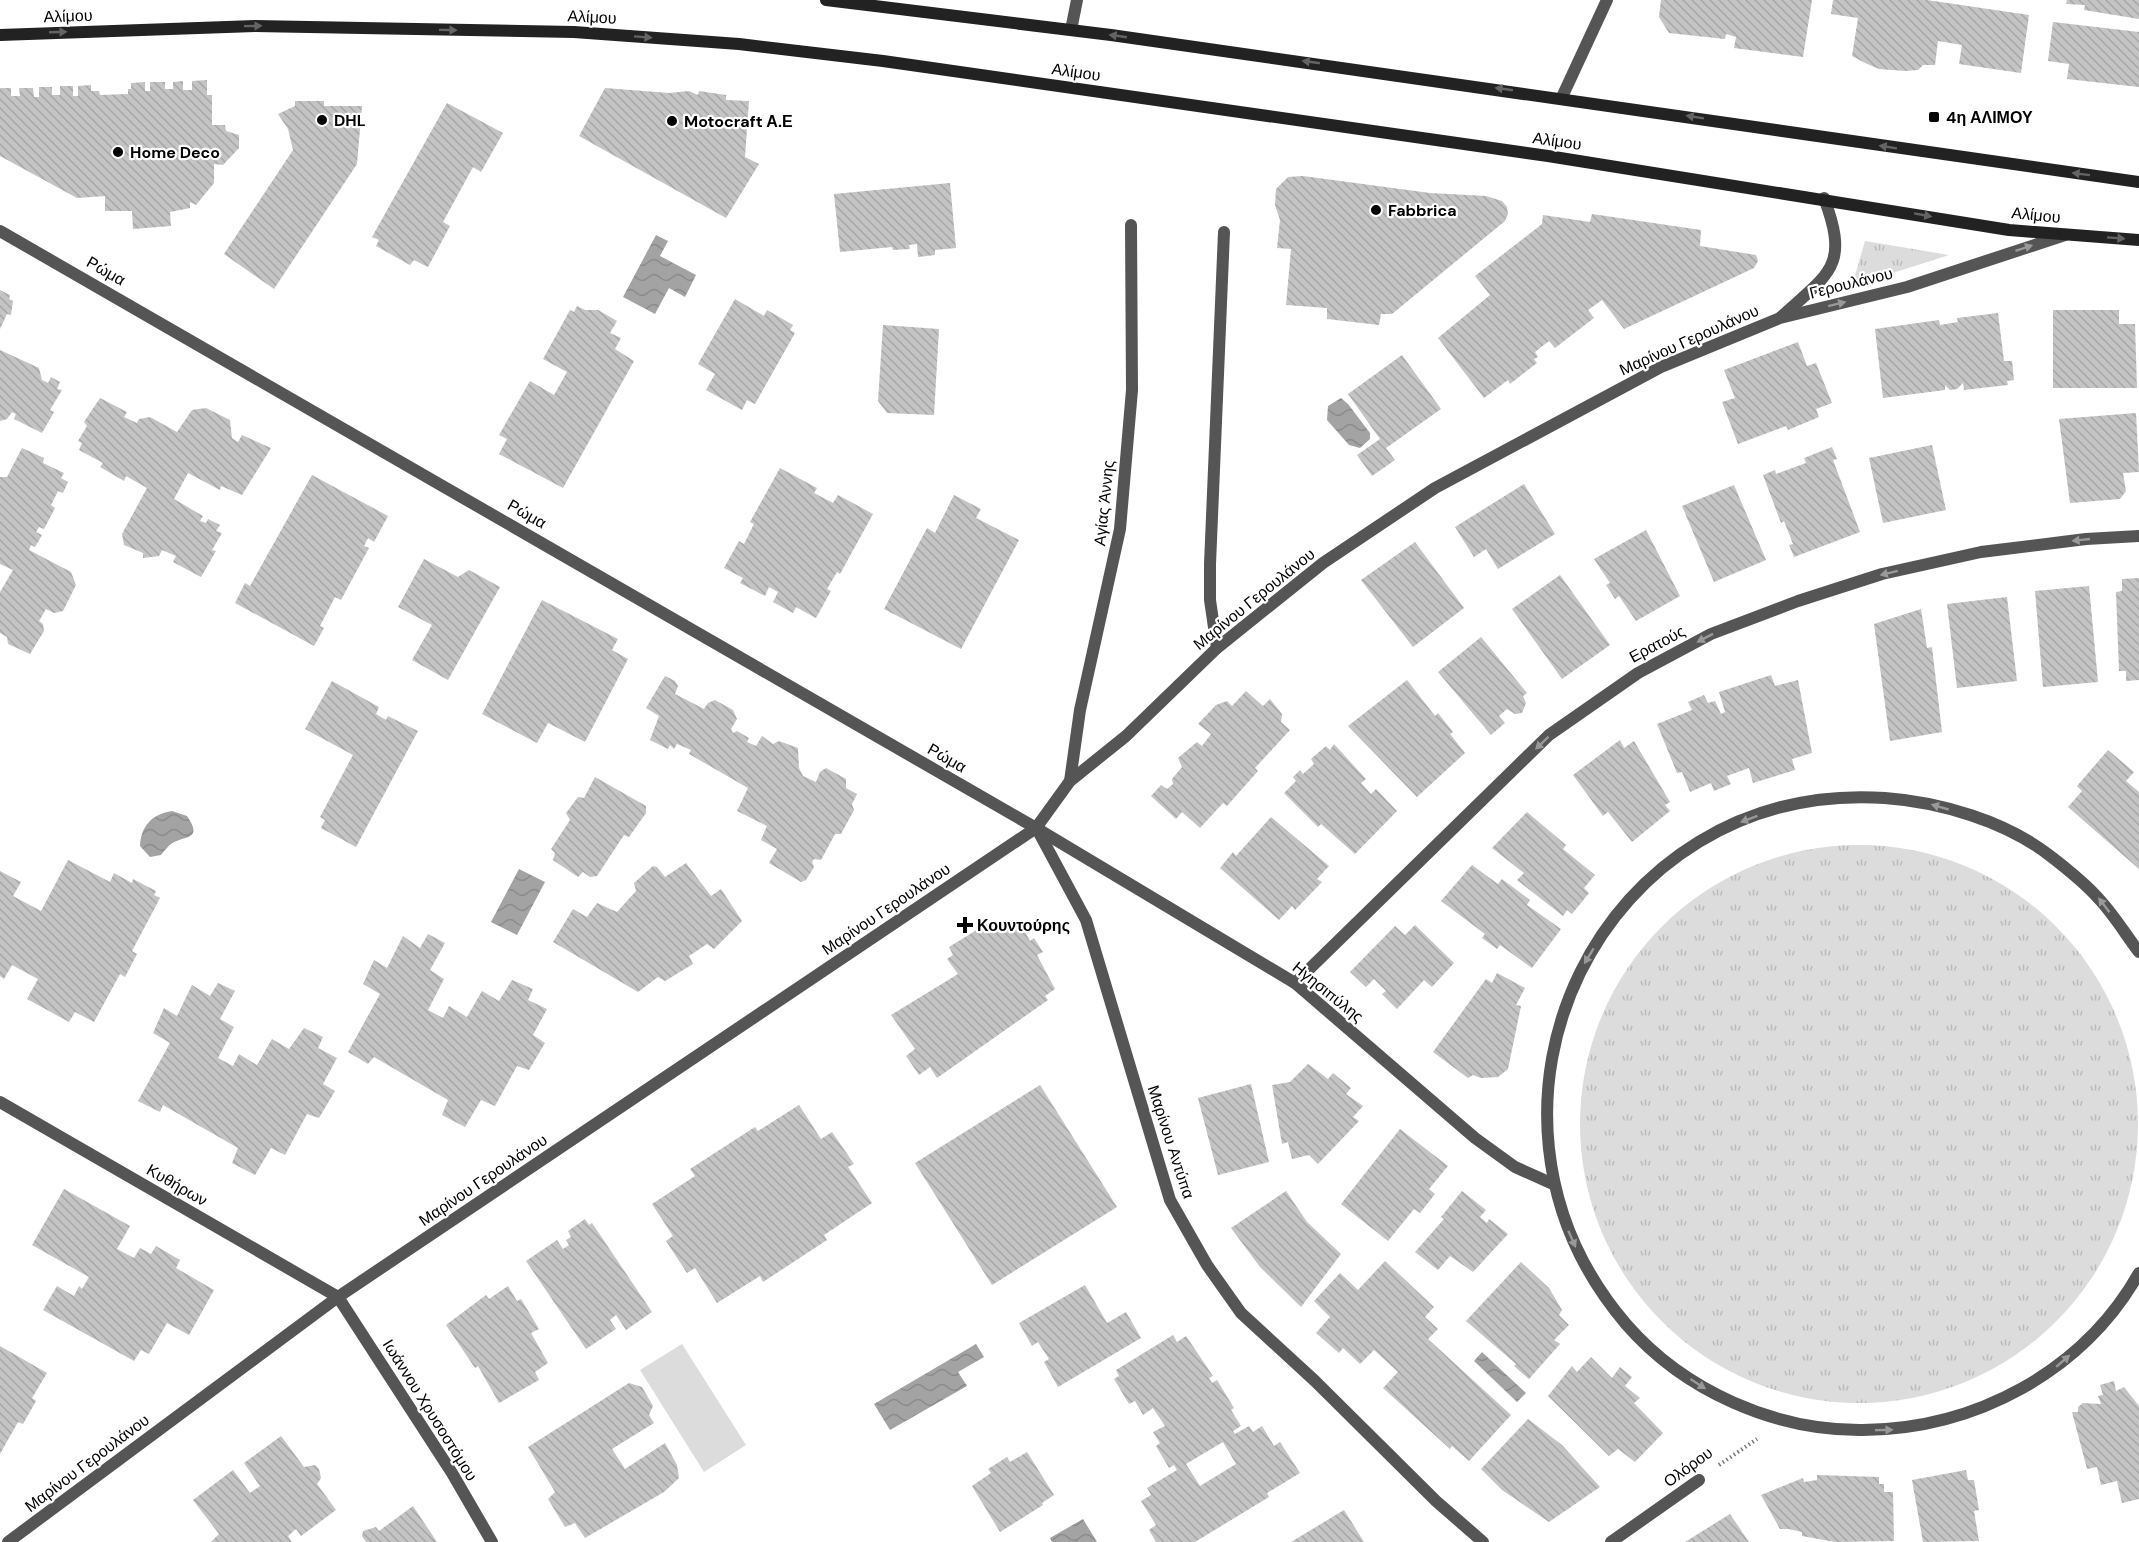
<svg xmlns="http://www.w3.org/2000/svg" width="2139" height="1542" viewBox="0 0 2139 1542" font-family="'DM Sans',sans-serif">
<defs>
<pattern id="grass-tufts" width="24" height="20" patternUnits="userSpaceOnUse" patternTransform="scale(1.5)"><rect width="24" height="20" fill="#dcdcdc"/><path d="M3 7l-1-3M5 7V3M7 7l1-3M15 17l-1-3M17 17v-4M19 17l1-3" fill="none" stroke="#bbb"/></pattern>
<pattern id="water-waves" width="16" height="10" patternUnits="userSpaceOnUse" patternTransform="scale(1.5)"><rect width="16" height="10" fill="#a3a3a3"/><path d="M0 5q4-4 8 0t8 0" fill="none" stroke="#8b8b8b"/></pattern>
<pattern id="building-back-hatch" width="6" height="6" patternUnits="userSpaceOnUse" patternTransform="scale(1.5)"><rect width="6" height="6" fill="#c4c4c4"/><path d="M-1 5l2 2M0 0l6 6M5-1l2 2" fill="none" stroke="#a7a7a7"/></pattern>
</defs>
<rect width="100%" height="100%" fill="#fff"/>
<!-- grass -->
<g fill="url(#grass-tufts)">
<path d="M1865,241L1949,255L1852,286Z"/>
<circle cx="1859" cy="1124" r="279"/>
</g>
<!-- garden -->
<path fill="#dcdcdc" d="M682,1344L746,1445L704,1472L640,1370Z"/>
<!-- water -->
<g fill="url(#water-waves)">
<path d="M656,235L668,241L660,256L696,275L685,297L669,288L655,314L623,297Z"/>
<path d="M1341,398L1348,404L1370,433V439L1360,448L1349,445L1327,420L1328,406Z"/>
<path d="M172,811L187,816C204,841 184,835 171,844C167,847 164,851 161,855L150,857L140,846C141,826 152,814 172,811Z"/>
<path d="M519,869L545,882L517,935L491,922Z"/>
<path d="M976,1344L984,1357L958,1372L967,1386L890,1430L874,1404Z"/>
<path d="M1482,1352L1526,1393L1517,1402L1474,1361Z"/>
<path d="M1083,1519L1097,1542H1052L1050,1538Z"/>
</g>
<!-- building -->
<g fill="url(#building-back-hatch)" fill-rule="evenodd">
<path d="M1661,0H1812L1803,57L1734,48L1736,37L1726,34L1725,39L1669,33L1659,17Z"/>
<path d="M1833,0H1927L2029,15L2021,73L1959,64L1962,45L1938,41L1935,65H1923L1918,70L1905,71L1879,69L1865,63L1852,56L1858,18L1831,14Z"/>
<path d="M2067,0H2139V19L2084,10L2085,5L2066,4Z"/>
<path d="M2053,22L2139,32V87L2067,79L2069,64L2048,61Z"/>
<path d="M207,80V95H212V125H225L226,131L239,135V148L223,165L214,164V183L196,205L190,202V208L170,212L171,226L133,229L132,211H105V196L77,198L0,156V88H11V96H20L19,88H33L34,97H39V87H52V95H60V86H73V96H78V86L91,85V91H99L100,95L128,94V89H131V83L145,82V91H150V82H165V89H173V82L183,81V90H192V81Z"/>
<path d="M605,88L669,93L689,91L698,95L699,91L726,95V100L749,101L745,157L759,164L726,218L579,136Z"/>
<path d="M295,101H324V106H362L357,164L274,289L224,254L293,150L288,129L278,114L295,106Z"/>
<path d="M447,103L503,133L481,172L473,167L443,222L450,226L428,267L414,260L410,265L376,246L379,240L372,237Z"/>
<path d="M1303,176L1430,193L1486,196L1502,201L1507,207L1508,214L1505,221L1392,314H1381L1379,325L1327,319V308L1286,305L1291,249L1277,248L1280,220L1275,205L1276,189L1288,177Z"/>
<path d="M950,183L956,248L935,250V255L918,257L917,244L909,245L910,249L893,250L892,247L840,252L834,194Z"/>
<path d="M1592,214L1701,230L1700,246L1756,255L1758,261L1754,268L1624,329L1602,300L1588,310L1594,318L1555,348L1549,341L1535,352L1538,357L1534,359L1537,363L1510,384L1508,380L1484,398L1438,338L1490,295L1475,276L1542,224L1543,215L1590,222Z"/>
<path d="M0,290L10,295L9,299L13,301L11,315L7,314L0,329Z"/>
<path d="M735,299L764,316L767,310L793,325L790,330L795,333L755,404L747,400L742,410L706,390L715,374L698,364Z"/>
<path d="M577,306L585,310H598L617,321L610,333L621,338L615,349L634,361L563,488L499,454L507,439L499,435L530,381L554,395L567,372L543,359L570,310L574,312Z"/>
<path d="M2053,310H2119V324H2135L2137,388H2053Z"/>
<path d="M1998,313L2004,361H2012L2014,380L2007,381L2008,385L1964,390L1963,383L1957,389L1950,390L1945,385V390L1883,398L1875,329L1939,320L1940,325L1958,322L1957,318Z"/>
<path d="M883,325L939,329L934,415L887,413L878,401Z"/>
<path d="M1798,342L1807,366L1816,363L1832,403L1816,409L1819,417L1788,430L1786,426L1738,444L1722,402L1735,398L1724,370Z"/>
<path d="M0,350L39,368L42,380L48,383L51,377L60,382L57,389L62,390L50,410L54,412L42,433L14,419L16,414L12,412L7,419L0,421Z"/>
<path d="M1402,355L1441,409L1386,448L1395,460L1372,476L1357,455L1380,439L1348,394Z"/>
<path d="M100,398L127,412L124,417L137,423L139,419L150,417L177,432L192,410L206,408L230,420L232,438L238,442L242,435L271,448L242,495L221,486L220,490L188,473L174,499L203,516L200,521L206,523L208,519L220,525L216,531L222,533L212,550L216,551L201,577L173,562L176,556L162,550L159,556L143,558V553L124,545L122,534L147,488L126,476L124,481L100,467L103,463L79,450L82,443L78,441L87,426L84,422Z"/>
<path d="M2136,413L2139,472L2123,473L2126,491L2120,499L2070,503L2059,419Z"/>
<path d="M1932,445L1946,510L1883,523L1869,458Z"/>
<path d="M1832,447L1837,459L1833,460L1860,532L1794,557L1789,545L1793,544L1784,521L1781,523L1763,475L1775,470L1776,474L1806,463L1804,458Z"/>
<path d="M22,448L44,458L43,463L64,473L61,478L68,482L63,493L58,491L51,505L55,508L44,529L39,527L36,532L42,535L35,547L31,545L29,550L71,572L76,585L63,611L54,613L46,609L39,621L43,624L44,631L30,654L8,644L7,637L0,633V592L13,570L0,564V477H7Z"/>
<path d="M780,468L817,488L814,493L833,503L838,495L873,514L840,574L837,572L827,589L831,591L816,618L796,607L793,613L773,602L778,592L769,587L765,596L740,583L743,578L724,568L739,541L744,544L754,524L750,522Z"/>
<path d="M312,475L388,516L374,542L368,538L364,546L369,548L341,600L335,597L320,626L324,628L314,646L235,603L245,583L250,586Z"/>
<path d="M1524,484L1555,534L1498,569L1486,549L1474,557L1455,527Z"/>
<path d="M1734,485L1766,560L1714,582L1682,506Z"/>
<path d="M954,495L981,509L976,518L1019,540L961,649L884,609L927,528L935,533Z"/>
<path d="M1646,530L1680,596L1636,621L1619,596L1615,599L1606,585L1610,583L1594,559Z"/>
<path d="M1415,542L1464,608L1413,647L1361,580Z"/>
<path d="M424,559L458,577L469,570L500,587L448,680L412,660L432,625L398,607Z"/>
<path d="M1560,575L1610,645L1562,679L1512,609Z"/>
<path d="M2139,578V680L2126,681V671H2119L2116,592L2122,591V579Z"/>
<path d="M2089,586L2098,682L2043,687L2035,591Z"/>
<path d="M2007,597L2017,681L1957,688L1947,604Z"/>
<path d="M542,600L618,639L612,650L628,659L585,742L548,723L537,743L482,714Z"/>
<path d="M1921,609L1927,648L1932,647L1942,732L1890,741L1874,624Z"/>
<path d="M1481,637L1527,693L1523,696L1526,703L1522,713L1515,714L1507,709L1499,716L1505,723L1491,735L1438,672Z"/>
<path d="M1771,675L1775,686L1798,680L1812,753L1792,759L1795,770L1753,783L1749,768L1727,776L1731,784L1714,791L1711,783L1690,792L1682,772L1677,773L1657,724L1692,710L1688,702L1704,695L1708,703L1715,701L1721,714L1725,712L1719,692Z"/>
<path d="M665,676L675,681L678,686L675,694L704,709L708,703L715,700L733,710L737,719L731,729L733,733L737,731L749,738L747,742L756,746L762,736L773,744L779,741L798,748L799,768L803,776L816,782L820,772L826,768L846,779V788L857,794L852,804L854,810L841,834H835L821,860L814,859L812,862L814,867L806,880L801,882L769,863L777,849L761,840L767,826L737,811L748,788L689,754L691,750L677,744L674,749L670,745L668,749L650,740L659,716L646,708Z"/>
<path d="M1407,680L1435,716L1438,713L1453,732L1450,734L1465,753L1417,797L1348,726Z"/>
<path d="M332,681L379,707L376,714L386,720L388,716L418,731L356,847L321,828L325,820L320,817L353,755L305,729Z"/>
<path d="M1246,691L1263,706L1270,699L1282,714L1281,722L1290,730L1255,768L1258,771L1227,806L1223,803L1200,828L1182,812L1176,819L1151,796L1161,785L1167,789L1173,784L1172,779L1182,767L1178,758L1197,742L1202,746L1211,734L1198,724L1216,705L1227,701L1232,706Z"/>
<path d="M1620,740L1624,748L1634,741L1670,802L1665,805L1670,811L1632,842L1608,812L1603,816L1573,775Z"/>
<path d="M1334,744L1366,779L1361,783L1371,794L1376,789L1397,811L1355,854L1321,824L1318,827L1284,793L1296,781L1293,777L1300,770L1303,774L1314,764L1311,759L1326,746L1330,750Z"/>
<path d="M2108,750L2134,772L2126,781L2139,792V869L2068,807L2082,791L2077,786Z"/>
<path d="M595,777L646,806V813L629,837L624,835L597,876L590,877L583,872L578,877L553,860L555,853L551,849L570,820L566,813L578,797L584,798Z"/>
<path d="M1527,812L1566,845L1563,849L1595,875L1584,888L1589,893L1572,914L1567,910L1563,916L1517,880L1524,873L1492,848Z"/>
<path d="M1271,817L1329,866L1317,879L1322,882L1295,910L1292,906L1279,920L1220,868L1233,852L1236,856Z"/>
<path d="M68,860L110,882L114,873L132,883L133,879L156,891L154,895L160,898L132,951L137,954L125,977L120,974L94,1022L75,1012L69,1022L27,999L38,979L12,965L4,979L0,976V871L21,882L13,896L41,911Z"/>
<path d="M686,863L711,896L721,889L742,921L714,949L707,944L689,956L693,964L665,981L658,977L638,992L553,942L573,909L587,917L597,903L617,912L636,891L634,883L653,866L657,867L665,877Z"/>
<path d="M1472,865L1498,884L1502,879L1530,900L1527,905L1561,929L1532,968L1500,945L1497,949L1482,938L1485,934L1441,901Z"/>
<path d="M988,923L992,929L998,926L1002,933L1016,925L1018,931L1023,928L1030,941L1034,938L1043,952L1037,955L1055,989L1045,996L1048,1000L937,1078L930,1067L919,1075L906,1056L915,1049L891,1015L958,974L947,959L953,955L949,947Z"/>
<path d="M1415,925L1454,963L1432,987L1424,980L1397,1009L1382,994L1386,991L1374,979L1366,987L1350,972L1395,926L1405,935Z"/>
<path d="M428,934L445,943L430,970L444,979L428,1010L443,1018L449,1006L467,1017L482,991L499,1001L512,980L533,989L528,1000L547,1009L533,1035L545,1043L529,1070L517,1066L495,1106L481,1100L465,1127L442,1115L448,1100L374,1057L368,1064L348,1052L380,994L363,984L374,960L387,968L403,936L420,948Z"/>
<path d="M1497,973L1525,988L1516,1005L1521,1006L1508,1069L1498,1077L1481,1078L1473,1075L1468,1078L1433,1052L1486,979L1492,983Z"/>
<path d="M218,983L235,991L220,1019L234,1027L218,1058L233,1066L239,1054L257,1065L272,1039L289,1049L304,1028L323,1037L318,1048L337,1058L323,1084L335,1091L319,1118L307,1114L285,1155L271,1148L255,1175L232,1163L238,1148L163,1105L160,1112L138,1101L170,1043L153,1033L164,1008L177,1016L192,985L210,996Z"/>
<path d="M1308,1064L1328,1079L1333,1073L1351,1088L1346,1094L1363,1106L1353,1117L1359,1121L1318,1164L1309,1155L1292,1159L1288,1142L1282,1144L1272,1085L1290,1082Z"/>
<path d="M1251,1084L1269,1162L1218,1175L1198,1098Z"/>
<path d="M1040,1085L1117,1207L992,1285L915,1163Z"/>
<path d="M799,1105L821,1139L832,1132L854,1164L848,1167L872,1203L824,1235L827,1240L763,1282L760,1276L717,1303L695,1268L687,1273L666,1241L673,1236L652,1204L695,1176L690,1169L755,1127L758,1131Z"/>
<path d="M1400,1129L1448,1166L1429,1189L1435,1194L1420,1213L1414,1209L1388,1241L1341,1204Z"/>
<path d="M64,1189L130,1226L117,1249L134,1258L140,1248L151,1254L156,1246L180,1260L176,1268L214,1290L189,1335L167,1323L149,1354L141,1350L134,1361L43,1310L57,1286L74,1296L79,1286L82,1289L89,1277L32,1245Z"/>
<path d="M1286,1191L1307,1222L1341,1254L1301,1307L1260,1267L1231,1228Z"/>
<path d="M1462,1191L1486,1210L1480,1217L1487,1223L1489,1219L1508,1234L1473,1272L1450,1256L1438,1270L1415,1252L1444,1219L1441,1217Z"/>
<path d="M585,1219L589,1225L592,1223L652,1312L626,1330L616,1315L610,1320L616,1329L586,1349L526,1261L557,1240L563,1249L569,1245L566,1240L571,1237L568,1231Z"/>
<path d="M1385,1261L1434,1307L1425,1317L1438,1329L1428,1339L1511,1415L1469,1461L1452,1446L1450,1449L1383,1388L1398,1372L1374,1350L1360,1364L1343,1348L1339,1353L1316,1333L1330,1317L1314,1301L1340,1273L1358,1290Z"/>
<path d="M1521,1262L1549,1288L1562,1310L1559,1315L1569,1325L1554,1340L1560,1344L1529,1379L1514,1366L1516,1364L1466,1321Z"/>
<path d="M1085,1285L1107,1323L1126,1312L1141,1338L1058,1387L1044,1362L1049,1359L1038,1342L1032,1346L1019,1323Z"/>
<path d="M508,1286L517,1301L521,1299L539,1329L531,1333L548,1363L535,1372L539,1380L499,1403L478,1366L475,1368L446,1325L486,1295L489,1299Z"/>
<path d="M1173,1335L1177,1342L1186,1336L1213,1376L1209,1378L1212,1383L1217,1380L1234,1408L1231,1410L1241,1426L1233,1431L1235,1434L1249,1426L1253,1432L1262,1426L1274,1446L1280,1442L1300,1473L1267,1493L1269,1497L1195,1542H1156L1149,1530L1156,1525L1141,1501L1151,1495L1147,1488L1177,1470L1174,1465L1169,1468L1156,1446L1160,1443L1153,1432L1165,1426L1153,1408L1143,1415L1135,1401L1129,1404L1114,1379L1119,1376L1116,1370ZM1223,1442L1236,1464L1200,1486L1186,1464Z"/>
<path d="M0,1346L47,1373L32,1398L36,1401L23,1424L18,1422L0,1454Z"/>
<path d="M1591,1357L1612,1378L1620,1367L1632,1377L1625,1386L1640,1398L1634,1403L1663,1433L1635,1462L1618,1449L1609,1456L1548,1396L1572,1366L1577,1372Z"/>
<path d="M2114,1381L2116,1391L2124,1387L2139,1406V1499L2122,1503L2117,1481L2101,1485L2097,1467L2087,1469L2072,1412H2078V1407L2083,1403L2101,1404L2098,1396L2103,1395L2100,1385Z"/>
<path d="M629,1383L642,1387L653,1406L649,1415L654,1423L612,1449L625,1469L665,1443L677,1465L679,1478L664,1492L585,1538L575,1523L565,1527L548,1499L555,1492L528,1447Z"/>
<path d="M1528,1419L1562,1445L1600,1487L1549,1522L1502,1490L1481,1469Z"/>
<path d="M281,1436L304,1467L315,1465L319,1469L321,1478L317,1484L336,1510L301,1536L296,1529L288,1536L292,1542H211L219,1534L193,1500L233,1470L250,1493L260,1486L244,1463Z"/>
<path d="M1027,1452L1054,1495L1042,1503L1043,1505L1000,1532L972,1486L991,1473L988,1469L1007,1457L1010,1462Z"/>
<path d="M1966,1470L1968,1480H1974L1979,1510L1974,1511L1979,1541L1923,1542L1912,1480Z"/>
<path d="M1817,1475L1879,1477V1484H1884V1492H1893L1894,1541L1835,1542L1802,1536V1532L1789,1529H1780L1761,1495L1803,1478L1804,1482L1817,1480Z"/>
<path d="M413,1506L437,1542H366L362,1536L363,1531L376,1527L379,1531Z"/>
<path d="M1344,1510L1364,1542H1291Z"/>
<path d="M1730,1514L1749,1542H1685Z"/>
</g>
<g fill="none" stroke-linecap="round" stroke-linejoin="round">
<!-- path -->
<path stroke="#777" stroke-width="4" stroke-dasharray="1.5 3" stroke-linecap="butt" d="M1719,1465L1757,1439"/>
<!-- street -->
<g stroke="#555" stroke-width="12">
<path d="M1071,30L1077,0"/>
<path d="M1562,97L1607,0"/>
<path d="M0,231L1036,828L1295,983L1475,1138L1515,1167L1553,1184"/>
<path d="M1781,317C1829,273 1850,267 1824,198"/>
<path d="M1217,648L1210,600V564L1224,232"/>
<path d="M1070,781L1080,710L1120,529L1132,390L1131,225"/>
<path d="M1037,829L1086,920L1170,1200L1207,1265L1241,1313L1315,1381L1436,1501L1483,1542"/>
<path d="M2139,952C2126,935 2114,915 2099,899C2085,883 2066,868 2049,855C2005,821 1940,802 1885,798C1601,779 1442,1108 1626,1324C1684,1391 1775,1431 1863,1430C1975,1429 2083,1372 2139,1273"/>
<path d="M1295,983L1549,735L1638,673L1711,634L1798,601L1882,574L1981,552L2086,539L2139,536"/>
<path d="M0,1102L338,1297L452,1473L492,1542"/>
<path d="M8,1542L338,1297L1036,828L1070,781L1126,736L1217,648L1323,563L1435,488L1661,367L1780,318L1907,287L2065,235"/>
<path d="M1611,1542L1699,1480"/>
</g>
<!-- secondary -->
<g stroke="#222" stroke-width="12">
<path d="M826,0L1111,35L2139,182"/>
<path d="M0,35L255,26L574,32L739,44L883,61L1548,156L2009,230L2139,240"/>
</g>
</g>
<!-- one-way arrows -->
<defs><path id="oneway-solid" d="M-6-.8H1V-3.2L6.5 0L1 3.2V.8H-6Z" transform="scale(1.5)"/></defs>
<g fill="#646464">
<use href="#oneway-solid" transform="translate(253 26) rotate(-1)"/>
<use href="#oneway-solid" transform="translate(448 30) rotate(1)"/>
<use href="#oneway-solid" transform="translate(58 32) rotate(-2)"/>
<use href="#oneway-solid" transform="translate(1118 36) rotate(-172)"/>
<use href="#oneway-solid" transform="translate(643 37) rotate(4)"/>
<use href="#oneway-solid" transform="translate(1311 62) rotate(-172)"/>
<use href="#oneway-solid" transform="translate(1504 89) rotate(-172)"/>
<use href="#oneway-solid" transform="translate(1695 117) rotate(-171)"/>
<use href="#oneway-solid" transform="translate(1888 147) rotate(-171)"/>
<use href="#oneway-solid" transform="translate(2081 174) rotate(-173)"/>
<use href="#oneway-solid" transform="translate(1923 215) rotate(10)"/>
<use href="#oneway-solid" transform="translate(2116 238) rotate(4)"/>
</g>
<g fill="#999">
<use href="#oneway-solid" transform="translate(2024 248) rotate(-18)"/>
<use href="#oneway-solid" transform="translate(1837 304) rotate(-14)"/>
<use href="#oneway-solid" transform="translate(2081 540) rotate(174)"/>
<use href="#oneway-solid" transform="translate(1889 573) rotate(166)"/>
<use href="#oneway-solid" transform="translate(1705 638) rotate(153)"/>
<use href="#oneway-solid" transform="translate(1542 743) rotate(136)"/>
<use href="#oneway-solid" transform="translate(1940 807) rotate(-164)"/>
<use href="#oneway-solid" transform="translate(1749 819) rotate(159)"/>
<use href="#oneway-solid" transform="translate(2104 905) rotate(-127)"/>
<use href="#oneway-solid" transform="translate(1589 956) rotate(121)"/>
<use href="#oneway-solid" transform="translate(1572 1239) rotate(66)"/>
<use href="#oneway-solid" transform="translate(2063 1361) rotate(-41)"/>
<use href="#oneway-solid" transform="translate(1698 1384) rotate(33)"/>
<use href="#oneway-solid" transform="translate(1884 1430) rotate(-1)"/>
</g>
<!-- markers -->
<g fill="#000" stroke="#fff" stroke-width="2">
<rect x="1928" y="111" width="12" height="12" rx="3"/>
<circle cx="322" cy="120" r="6"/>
<circle cx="672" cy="121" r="6"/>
<circle cx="118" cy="152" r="6"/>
<circle cx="1376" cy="210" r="6"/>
<path d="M962 916h6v6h6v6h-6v6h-6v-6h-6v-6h6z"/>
</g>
<g text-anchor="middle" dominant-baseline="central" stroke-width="4.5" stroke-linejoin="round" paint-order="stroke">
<!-- street labels -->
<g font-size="16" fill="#000" stroke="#fff">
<text transform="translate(68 16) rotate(-2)">Αλίμου</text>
<text transform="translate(592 17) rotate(3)">Αλίμου</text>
<text transform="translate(1076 72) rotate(8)">Αλίμου</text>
<text transform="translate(1557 141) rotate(8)">Αλίμου</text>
<text transform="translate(2036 215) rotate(6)">Αλίμου</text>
<text transform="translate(106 271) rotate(30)">Ρώμα</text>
<text transform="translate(1851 283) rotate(-14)">Γερουλάνου</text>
<text transform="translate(1689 340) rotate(-24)">Μαρίνου Γερουλάνου</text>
<text transform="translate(1104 503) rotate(-84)">Αγίας Άννης</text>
<text transform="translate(527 514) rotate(30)">Ρώμα</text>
<text transform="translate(1254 599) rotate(-39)">Μαρίνου Γερουλάνου</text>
<text transform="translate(1657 644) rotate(-28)">Ερατούς</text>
<text transform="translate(947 758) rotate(30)">Ρώμα</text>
<text transform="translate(886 909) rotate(-34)">Μαρίνου Γερουλάνου</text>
<text transform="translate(1328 992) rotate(39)">Ηγησιπύλης</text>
<text transform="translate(1171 1142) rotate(72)">Μαρίνου Αντύπα</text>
<text transform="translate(483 1180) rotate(-34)">Μαρίνου Γερουλάνου</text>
<text transform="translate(177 1185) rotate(30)">Κυθήρων</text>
<text transform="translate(430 1410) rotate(58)">Ιωάννου Χρυσοστόμου</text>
<text transform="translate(87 1463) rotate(-37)">Μαρίνου Γερουλάνου</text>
<text transform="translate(1688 1467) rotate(-36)">Ολόρου</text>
</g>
<!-- poi labels -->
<g font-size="16" font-weight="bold" fill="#000" stroke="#fff" text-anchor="start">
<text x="1946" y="117">4η ΑΛΙΜΟΥ</text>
<text x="334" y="120">DHL</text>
<text x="684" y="121">Motocraft Α.Ε</text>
<text x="130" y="152">Home Deco</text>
<text x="1388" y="210">Fabbrica</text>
<text x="977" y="925">Κουντούρης</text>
</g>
</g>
</svg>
